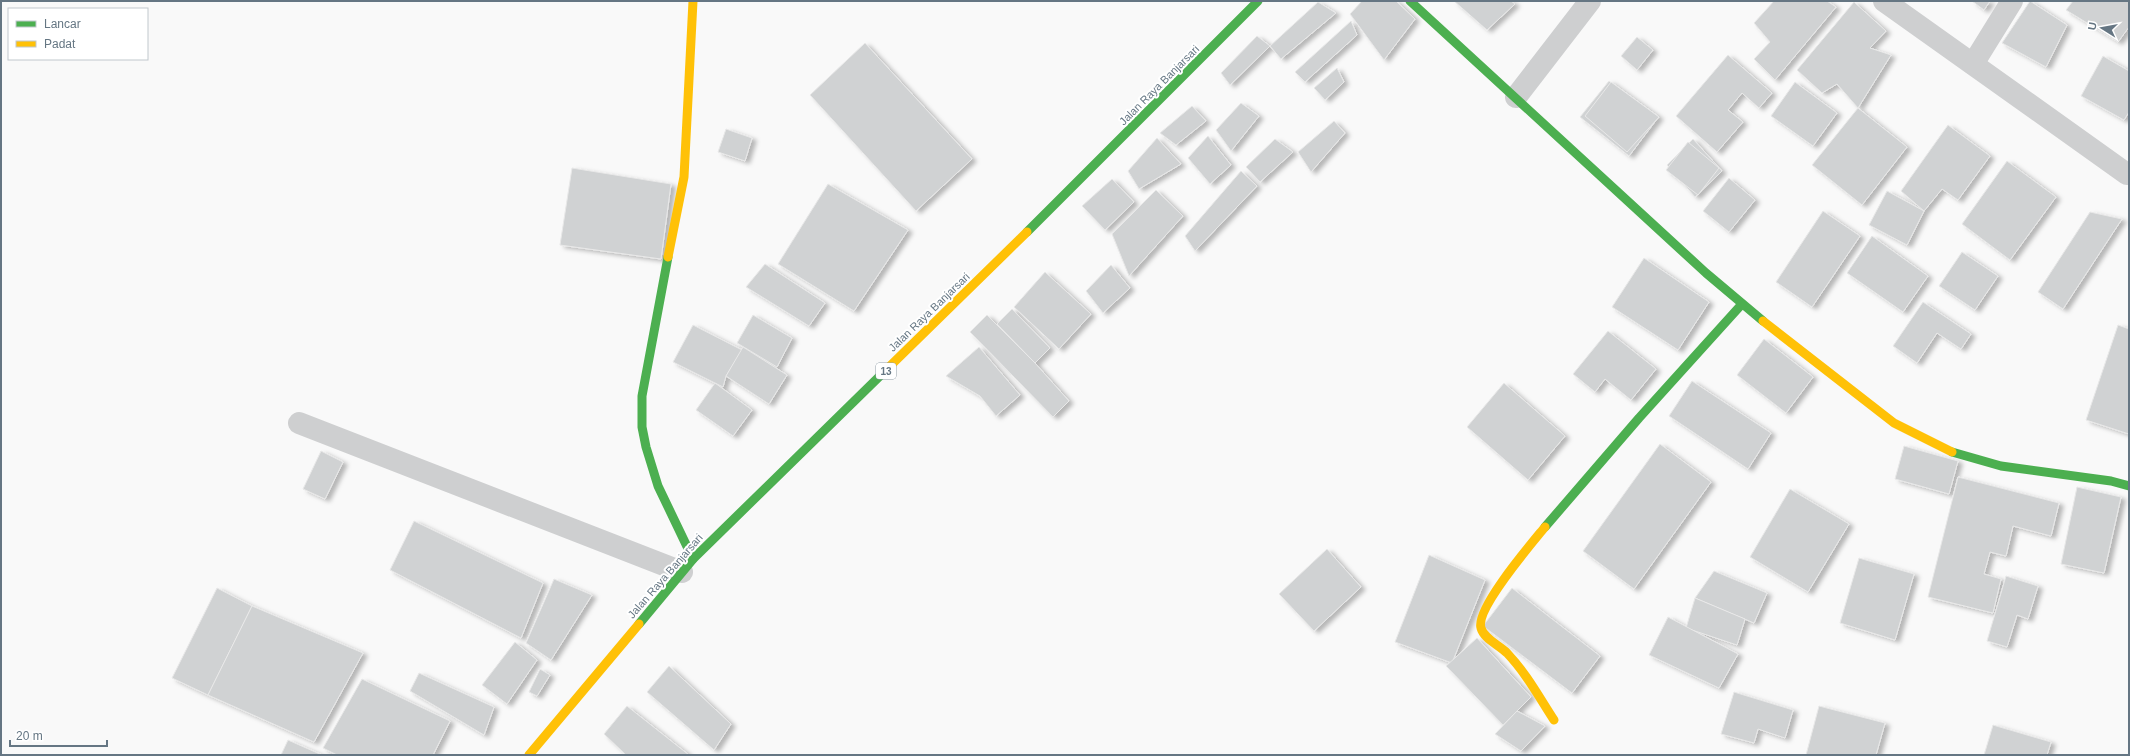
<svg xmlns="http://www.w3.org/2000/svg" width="2130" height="756" viewBox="0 0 2130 756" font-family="Arial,sans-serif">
<defs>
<filter id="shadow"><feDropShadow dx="4.5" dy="2.5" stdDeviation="2" flood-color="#0004"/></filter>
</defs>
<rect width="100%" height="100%" fill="#f9f9f9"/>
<!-- building -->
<g fill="#d0d2d3" stroke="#e8e8e8" filter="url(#shadow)">
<path d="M1362,1H1396L1415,19L1384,60L1350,14Z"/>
<path d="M1454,1H1511L1515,4L1487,30Z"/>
<path d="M1774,1H1827L1836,7L1775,80L1754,59L1770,42L1754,23Z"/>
<path d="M1972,1H1990L1984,10Z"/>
<path d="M2030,1L2067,25L2046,67L2002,43Z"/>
<path d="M2073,1H2129V27L2118,42L2066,10Z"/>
<path d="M1318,2L1336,13L1281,59L1270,46Z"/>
<path d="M1854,2L1886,31L1870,48L1891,55L1858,108L1837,84L1822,93L1797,70Z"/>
<path d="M1351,21L1357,35L1305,82L1295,72Z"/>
<path d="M1257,36L1270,46L1230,85L1221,73Z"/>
<path d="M1637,37L1653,50L1637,70L1621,56Z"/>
<path d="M865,43L972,159L916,211L810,95Z"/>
<path d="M1728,55L1772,93L1759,108L1742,93L1728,110L1743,122L1717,152L1676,116Z"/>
<path d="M2103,56L2129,71V112L2124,120L2081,96Z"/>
<path d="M1337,68L1344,82L1325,100L1314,88Z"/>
<path d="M1609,81L1657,119L1629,156L1580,117Z"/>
<path d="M1611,82L1659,117L1627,152L1585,116Z"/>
<path d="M1795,82L1837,113L1813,146L1771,116Z"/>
<path d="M1241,103L1259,116L1231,151L1216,130Z"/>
<path d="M1192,106L1206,121L1176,145L1160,133Z"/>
<path d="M1858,108L1907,147L1862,205L1812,165Z"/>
<path d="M1334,121L1345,133L1311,172L1298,152Z"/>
<path d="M1948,125L1990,156L1958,200L1942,189L1924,211L1901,191Z"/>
<path d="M726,129L752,138L745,161L718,152Z"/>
<path d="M1208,136L1231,165L1210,184L1188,158Z"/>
<path d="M1157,138L1181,164L1139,189L1128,171Z"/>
<path d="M1275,139L1293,152L1260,182L1246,167Z"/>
<path d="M1693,139L1722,171L1695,197L1667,165Z"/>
<path d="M1688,142L1719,168L1698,195L1666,170Z"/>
<path d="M2007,161L2056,197L2010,260L1962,224Z"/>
<path d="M572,168L671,184L661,259L560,245Z"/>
<path d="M1241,171L1257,186L1195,251L1185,236Z"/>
<path d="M1729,178L1755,200L1729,232L1703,211Z"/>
<path d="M1112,179L1134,202L1105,230L1082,206Z"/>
<path d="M828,184L908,230L854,311L778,264Z"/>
<path d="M1156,190L1183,216L1129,276L1112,234Z"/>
<path d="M1887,191L1924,211L1907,245L1869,225Z"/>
<path d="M1823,211L1860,236L1812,307L1776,282Z"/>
<path d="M2090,212L2122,219L2063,309L2038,292Z"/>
<path d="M1872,236L1928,276L1903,312L1847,273Z"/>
<path d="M1962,252L1998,276L1975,310L1939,286Z"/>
<path d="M1644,258L1709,302L1678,350L1612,307Z"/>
<path d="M765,264L825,303L809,326L746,287Z"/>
<path d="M1111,265L1130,288L1103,313L1086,291Z"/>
<path d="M1045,272L1091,314L1059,349L1014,307Z"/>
<path d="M1923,302L1971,334L1961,349L1937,333L1917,363L1893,346Z"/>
<path d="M1012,309L1050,348L1035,363L997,324Z"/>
<path d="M753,315L792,338L777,367L737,343Z"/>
<path d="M987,315L1035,363L1069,401L1053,417L970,332Z"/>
<path d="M693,325L742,350L726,376L723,387L673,362Z"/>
<path d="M2118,325L2129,329V434L2086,420Z"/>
<path d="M1608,331L1656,369L1631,400L1605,379L1595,392L1573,374Z"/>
<path d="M1764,339L1813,377L1786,413L1737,375Z"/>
<path d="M743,347L787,375L769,404L726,376Z"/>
<path d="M979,347L1020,395L996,416L980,396L946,376Z"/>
<path d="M1692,381L1771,433L1748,469L1669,416Z"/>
<path d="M715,383L752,410L733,436L696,410Z"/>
<path d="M1504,383L1565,436L1528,480L1467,427Z"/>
<path d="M1660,444L1711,482L1634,589L1583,551Z"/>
<path d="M1904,446L1958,461L1949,494L1895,479Z"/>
<path d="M321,451L343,462L325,499L303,489Z"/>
<path d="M1958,477L2059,503L2051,536L2013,526L2006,556L1990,552L1984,574L2001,579L1993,613L1928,597Z"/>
<path d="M2077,487L2121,497L2104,573L2061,564Z"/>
<path d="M1790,489L1849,524L1808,592L1750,557Z"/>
<path d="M414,521L543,583L521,638L390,570Z"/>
<path d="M1327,549L1361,587L1314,631L1279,594Z"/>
<path d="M1429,555L1485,580L1452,663L1395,642Z"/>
<path d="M1859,558L1914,574L1895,640L1840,623Z"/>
<path d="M1714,571L1767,593L1754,623L1695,598Z"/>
<path d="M2006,576L2038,586L2028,619L2017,615L2007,647L1987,641Z"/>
<path d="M554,579L592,595L551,660L526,643Z"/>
<path d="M217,588L252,606L208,695L172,678Z"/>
<path d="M1512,588L1600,656L1572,693L1483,626Z"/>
<path d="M1695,598L1745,619L1737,645L1686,628Z"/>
<path d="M252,606L363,653L314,742L208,695Z"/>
<path d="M1668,617L1738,654L1719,688L1649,655Z"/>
<path d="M1477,638L1531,697L1503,725L1446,666Z"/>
<path d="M515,642L537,660L507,704L482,685Z"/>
<path d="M669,666L731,724L714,750L647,692Z"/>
<path d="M540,669L550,675L537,696L529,692Z"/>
<path d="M419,673L494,707L484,735L410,691Z"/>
<path d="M362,679L450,721L433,755H337L323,748Z"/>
<path d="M1734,692L1793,710L1785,738L1758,729L1754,743L1721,734Z"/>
<path d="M627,706L689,755H626L604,734Z"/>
<path d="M1819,706L1885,723L1876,755H1806Z"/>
<path d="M1517,711L1545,726L1521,751L1495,734Z"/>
<path d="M1993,725L2051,742L2047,755H1984Z"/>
<path d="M288,740L322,755H281Z"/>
</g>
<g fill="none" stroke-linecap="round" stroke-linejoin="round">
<!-- street -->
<g stroke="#cecfd0" stroke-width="22">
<path d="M1884,1L2127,174"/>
<path d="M1973,64L2012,1"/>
<path d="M1516,97L1590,1"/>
<path d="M299,423L682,572"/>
</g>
<!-- fast -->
<g stroke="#4caf50" stroke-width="9">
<path d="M1410,1L1706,273L1763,321"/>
<path d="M1027,232L1258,1"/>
<path d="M668,257L642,396V427L646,447L658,486L693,559"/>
<path d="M1952,452L2001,466L2111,481L2129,486"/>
<path d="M1545,527L1639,418L1742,304"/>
<path d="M639,624L693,559L886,370"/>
</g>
<!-- slow -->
<g stroke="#ffc107" stroke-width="9">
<path d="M668,257L684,177L693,1"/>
<path d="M1763,321L1894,423L1952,452"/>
<path d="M886,370L1027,232"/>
<path d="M1545,527C1532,543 1475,609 1481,628C1484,639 1499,645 1507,653C1526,673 1539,697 1554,720"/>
<path d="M529,755L639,624"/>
</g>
</g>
<g text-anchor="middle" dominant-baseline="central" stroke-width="4" stroke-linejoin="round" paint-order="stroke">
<!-- shield labels -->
<rect fill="#fff" stroke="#939fa8" stroke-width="1" x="876" y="363" width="20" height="16" rx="3"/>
<g font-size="10" font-weight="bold" fill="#657683">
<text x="886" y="371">13</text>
</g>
<!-- street labels -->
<g font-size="11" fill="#657683" stroke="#fff">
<text transform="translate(1159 85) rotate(-45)">Jalan Raya Banjarsari</text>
<text transform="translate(929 312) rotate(-44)">Jalan Raya Banjarsari</text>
<text transform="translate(665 576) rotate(-49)">Jalan Raya Banjarsari</text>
</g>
</g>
<!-- border -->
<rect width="2130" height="756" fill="none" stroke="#657683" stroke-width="4"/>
<!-- legend -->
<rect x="8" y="8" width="140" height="52" fill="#ffffff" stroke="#c1c8cd"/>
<rect x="16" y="21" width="20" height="6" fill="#4caf50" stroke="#c1c8cd"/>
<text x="44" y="28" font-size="12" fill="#657683">Lancar</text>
<rect x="16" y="41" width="20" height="6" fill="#ffc107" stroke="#c1c8cd"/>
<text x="44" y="48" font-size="12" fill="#657683">Padat</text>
<!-- north arrow -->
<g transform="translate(2102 28) rotate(281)" stroke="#ffffff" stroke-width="3" paint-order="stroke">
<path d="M0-3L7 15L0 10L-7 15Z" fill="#657683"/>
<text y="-6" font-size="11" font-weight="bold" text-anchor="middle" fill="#657683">U</text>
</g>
<!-- scale -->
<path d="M10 740v6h97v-6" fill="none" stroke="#657683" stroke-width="2"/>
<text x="16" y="740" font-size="12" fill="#657683" stroke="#ffffff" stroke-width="3" paint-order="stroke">20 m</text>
</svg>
